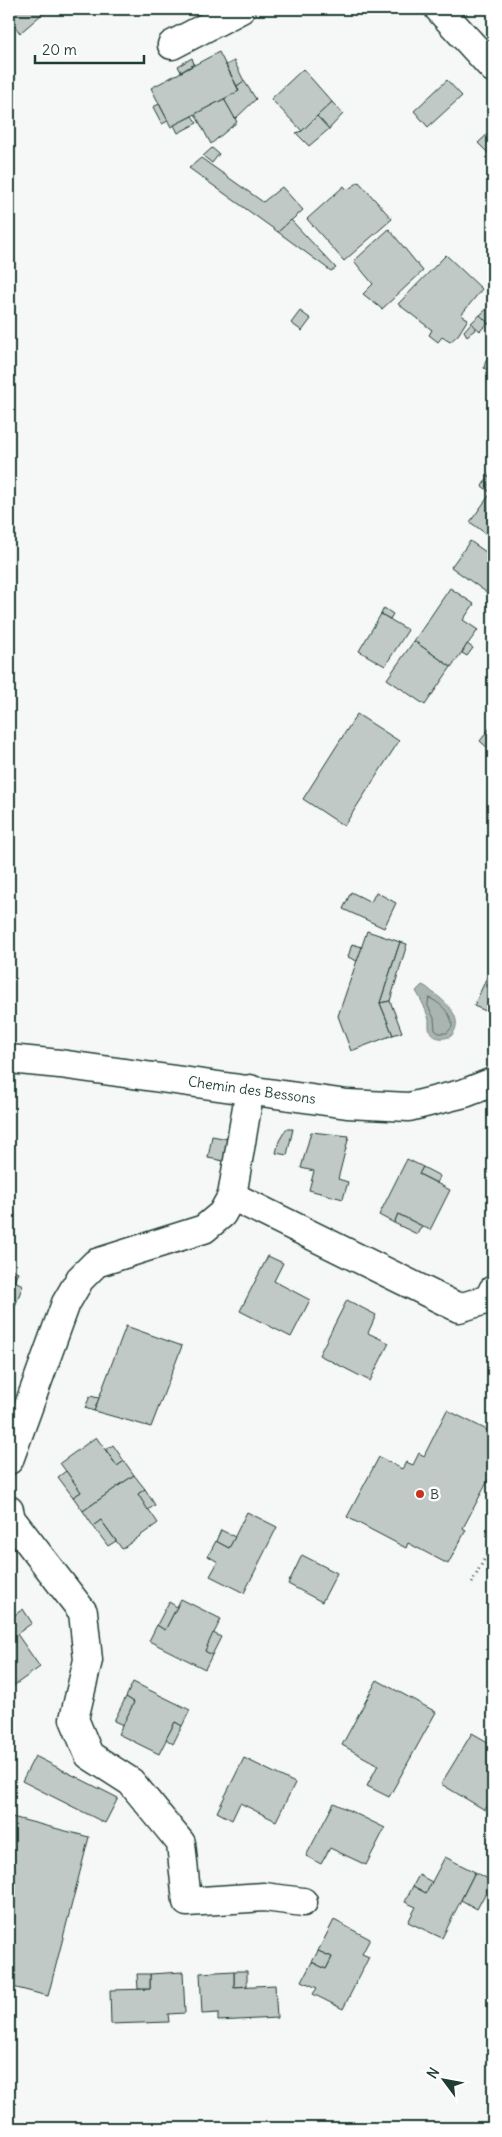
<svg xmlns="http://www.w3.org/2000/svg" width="502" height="2137" viewBox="0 0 502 2137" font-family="Delius,sans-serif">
<rect width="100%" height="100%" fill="#f6f7f7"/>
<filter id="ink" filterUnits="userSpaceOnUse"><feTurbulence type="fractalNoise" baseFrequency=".02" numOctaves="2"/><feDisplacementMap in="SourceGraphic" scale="10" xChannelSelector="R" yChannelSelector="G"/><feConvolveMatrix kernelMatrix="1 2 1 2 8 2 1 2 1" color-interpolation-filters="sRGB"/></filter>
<g filter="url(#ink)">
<!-- water -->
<path fill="#aab5b1" stroke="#72857f" d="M422,985C428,987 430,991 435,994C448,1004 465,1020 451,1036C443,1040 431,1039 429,1028C429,1027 429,1021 429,1020C427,1012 421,999 416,991Z"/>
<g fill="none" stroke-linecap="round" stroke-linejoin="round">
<!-- shore -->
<path stroke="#576d66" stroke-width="1" d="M429,998C440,1002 453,1015 452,1027L447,1033H439L435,1030L434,1018L428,1006Z"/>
</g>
<!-- building -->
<g fill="#c0c9c6" stroke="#1f3d34">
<path d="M9,9H48L20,33L9,19Z"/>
<path d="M219,52L239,91L171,127L151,88Z"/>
<path d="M192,58L194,64L181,72L178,66Z"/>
<path d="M234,61L244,81L237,86L226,65Z"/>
<path d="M303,69L332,102L302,131L271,99Z"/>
<path d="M447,80L462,96L428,127L414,111Z"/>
<path d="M244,81L256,99L235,119L224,99L239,91L237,86Z"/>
<path d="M224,99L237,122L211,144L195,114Z"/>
<path d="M332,102L343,114L329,129L317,116Z"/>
<path d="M159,104L168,121L162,124L153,107Z"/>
<path d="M192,116L197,123L178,133L174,125Z"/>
<path d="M317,116L329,129L309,146L296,133L302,131Z"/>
<path d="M493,129V156L492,157L478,143Z"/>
<path d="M212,148L219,154L212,163L203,156Z"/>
<path d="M201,158L263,202L282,187L303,210L278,232L189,168Z"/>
<path d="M359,182L392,219L344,261L307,219L344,186L347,190Z"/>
<path d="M291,220L336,268L331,271L278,232Z"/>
<path d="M389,229L423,271L382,309L363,294L373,284L354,261Z"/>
<path d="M446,255L482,289L461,315L468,319L458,335L450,342L442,337L438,342L429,335L432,330L398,304Z"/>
<path d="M493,303V329L480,315Z"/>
<path d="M300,311L311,319L302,331L291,323Z"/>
<path d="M480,315L488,323L480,331L471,323Z"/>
<path d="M471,323L476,329L467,336L464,331Z"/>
<path d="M493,351V374L484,368L486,360Z"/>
<path d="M493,470V539L470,522L491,493L482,486Z"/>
<path d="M470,541L493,557V597L451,567Z"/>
<path d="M450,588L474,604L463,620L478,630L451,667L414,641Z"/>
<path d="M384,608L393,614L390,619L381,614Z"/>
<path d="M381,614L408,630L385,666L359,651Z"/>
<path d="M414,641L451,667L425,705L387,679Z"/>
<path d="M467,644L473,648L467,656L462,653Z"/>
<path d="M357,714L399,741L344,826L303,799Z"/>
<path d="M493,724V745L489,749L480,741Z"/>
<path d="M351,892L371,902L376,892L396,903L384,928L343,909Z"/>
<path d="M367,931L400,942L380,1003L393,1035L351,1051L338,1016Z"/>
<path d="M400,942L407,944L390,1001L380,1003Z"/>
<path d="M352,944L362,947L357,961L348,957Z"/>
<path d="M487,977L493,980V1014L474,1006Z"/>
<path d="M390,1001L402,1032L393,1035L380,1003Z"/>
<path d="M286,1129H293L287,1155L276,1153L279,1141Z"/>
<path d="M311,1132L349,1136L338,1179L348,1182L343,1199L309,1190L314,1171L301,1168Z"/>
<path d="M212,1136L228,1139L224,1161L208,1158Z"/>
<path d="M407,1159L423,1167L419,1174L450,1190L430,1230L398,1214L394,1223L379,1215Z"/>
<path d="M423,1167L440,1176L437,1183L419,1174Z"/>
<path d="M398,1214L422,1226L417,1234L394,1223Z"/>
<path d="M268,1256L283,1263L274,1281L310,1300L291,1337L240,1311Z"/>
<path d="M9,1268L18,1272L9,1294Z"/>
<path d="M14,1281L23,1285L14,1309L9,1307V1294Z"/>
<path d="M347,1300L376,1315L368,1333L389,1343L370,1381L319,1355Z"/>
<path d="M126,1326L182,1346L151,1427L94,1411Z"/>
<path d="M90,1396L99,1398L94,1411L85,1408Z"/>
<path d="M447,1410L493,1433V1471L463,1528L466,1530L448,1564L408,1543L406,1548L347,1517L379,1457L402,1469L406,1462L413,1465L419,1453L424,1456Z"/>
<path d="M96,1437L117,1466L124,1461L134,1475L83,1511L73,1497L81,1492L60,1463Z"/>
<path d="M113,1445L124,1461L117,1466L106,1450Z"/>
<path d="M66,1471L81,1492L73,1497L58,1477Z"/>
<path d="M134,1475L145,1489L138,1494L158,1523L122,1549L101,1520L93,1526L83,1511Z"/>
<path d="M145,1489L155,1505L148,1510L138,1494Z"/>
<path d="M247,1512L277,1527L244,1593L210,1576L218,1562L208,1556L216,1541L229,1548Z"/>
<path d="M101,1520L116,1541L108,1546L93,1526Z"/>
<path d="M221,1530L235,1537L229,1548L216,1541Z"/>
<path d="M302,1555L337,1573L322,1602L288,1584Z"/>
<path d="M181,1599L221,1619L205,1651L212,1655L205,1669L149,1641L157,1625L165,1630Z"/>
<path d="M169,1602L177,1607L165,1630L157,1625Z"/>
<path d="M23,1609L32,1623L17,1634L40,1667L9,1689V1619Z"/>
<path d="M213,1633L221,1637L212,1655L205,1651Z"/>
<path d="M377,1680L436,1712L389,1797L367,1786L378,1765L342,1745Z"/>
<path d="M133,1682L190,1710L182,1726L175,1722L159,1754L118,1734L134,1702L126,1697Z"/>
<path d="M126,1697L134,1702L123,1725L114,1721Z"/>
<path d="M175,1722L182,1726L173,1744L166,1739Z"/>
<path d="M472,1733L493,1745V1796L485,1810L441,1784Z"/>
<path d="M35,1756L118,1798L105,1823L22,1781Z"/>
<path d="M244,1758L295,1783L276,1821L240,1803L232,1820L217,1812Z"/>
<path d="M334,1803L385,1828L366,1865L330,1848L321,1864L306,1856Z"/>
<path d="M12,1817L89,1837L48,1996L9,1986V1830Z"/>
<path d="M445,1857L475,1872L442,1938L408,1922L416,1907L405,1902L413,1886L426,1893Z"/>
<path d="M475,1872L492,1881L477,1909L461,1900Z"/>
<path d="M419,1875L432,1882L426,1893L413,1886Z"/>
<path d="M334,1920L370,1939L362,1954L369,1957L343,2009L313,1994L317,1988L302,1981L312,1962L326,1969L332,1957L318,1951Z"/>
<path d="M318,1951L332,1957L326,1969L312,1962Z"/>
<path d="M234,1971H247V1986L234,1987Z"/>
<path d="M234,1971V1987L275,1985L277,2018L218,2021V2013L202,2014L200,1973Z"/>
<path d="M183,1972L185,2013L168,2014L169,2022L111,2024L110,1990L150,1989V1974Z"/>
<path d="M137,1974H150V1989H138Z"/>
</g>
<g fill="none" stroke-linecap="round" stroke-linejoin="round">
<!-- minor casing -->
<g stroke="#1f3d34" stroke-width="31">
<g id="minor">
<path d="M439,9L493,68"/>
<path d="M172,45L241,9"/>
<path d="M9,1059L60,1064L347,1104L409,1107L465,1093L493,1082"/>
<path d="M232,1196L459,1308L489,1299L493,1290"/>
<path d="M9,1460L66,1303L80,1279L96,1263L204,1229L222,1214L232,1196L250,1089"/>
<path d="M9,1510L11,1519L83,1612L88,1660L74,1719L89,1755L131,1782L181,1843L187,1902L264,1897L303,1902"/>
</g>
</g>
<!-- path -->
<path stroke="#1f3d34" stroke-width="3" stroke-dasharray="1 4" stroke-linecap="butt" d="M472,1583L493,1542"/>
<!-- minor -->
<use href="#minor" stroke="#fff" stroke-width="28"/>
</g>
</g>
<!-- markers -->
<circle fill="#c8321e" stroke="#fff" stroke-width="2" cx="420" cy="1494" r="5"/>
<g text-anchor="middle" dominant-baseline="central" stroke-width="5" stroke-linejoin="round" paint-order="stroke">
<!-- street labels -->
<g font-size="14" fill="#1f3d34" stroke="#fff">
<text transform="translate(252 1090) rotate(8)">Chemin des Bessons</text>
</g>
<!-- poi labels -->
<g font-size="14" fill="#1f3d34" stroke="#fff" text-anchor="start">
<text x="430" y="1494">B</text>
</g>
</g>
<!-- margin -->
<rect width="502" height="2137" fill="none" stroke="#fff" stroke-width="30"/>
<rect x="15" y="15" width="472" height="2107" fill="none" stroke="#1f3d34" stroke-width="2" filter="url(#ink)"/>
<!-- north arrow -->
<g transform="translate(444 2080) rotate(302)" stroke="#ffffff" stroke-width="4" paint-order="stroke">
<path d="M0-4L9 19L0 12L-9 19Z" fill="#1f3d34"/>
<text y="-8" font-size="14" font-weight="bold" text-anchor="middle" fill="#1f3d34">N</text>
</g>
<!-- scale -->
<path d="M35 55v8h109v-8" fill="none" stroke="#1f3d34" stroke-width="2.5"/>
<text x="42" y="55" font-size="15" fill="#1f3d34" stroke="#ffffff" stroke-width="4" paint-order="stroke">20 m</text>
</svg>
